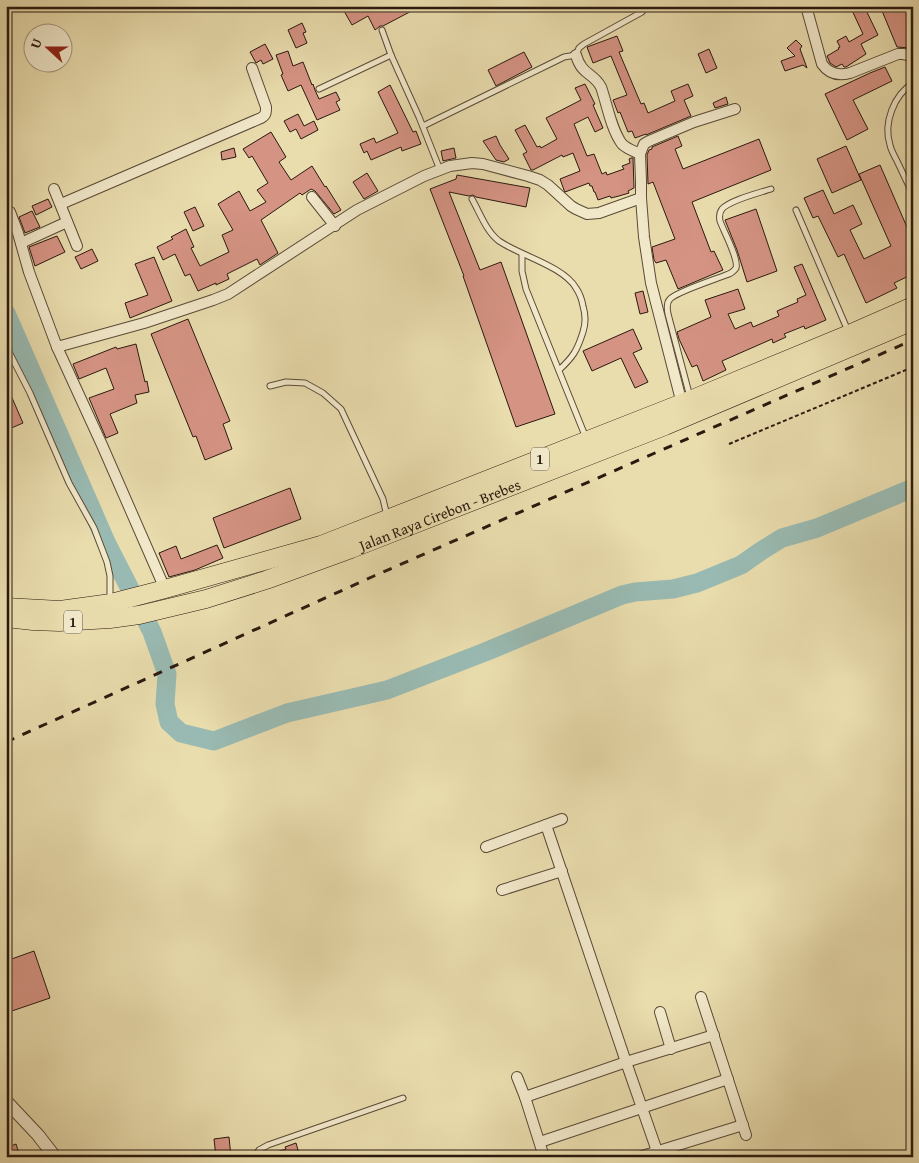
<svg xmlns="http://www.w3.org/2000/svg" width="919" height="1163" viewBox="0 0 919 1163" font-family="'Gentium Book Plus',serif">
<rect width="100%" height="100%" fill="#e9dcad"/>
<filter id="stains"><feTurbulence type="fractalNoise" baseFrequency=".004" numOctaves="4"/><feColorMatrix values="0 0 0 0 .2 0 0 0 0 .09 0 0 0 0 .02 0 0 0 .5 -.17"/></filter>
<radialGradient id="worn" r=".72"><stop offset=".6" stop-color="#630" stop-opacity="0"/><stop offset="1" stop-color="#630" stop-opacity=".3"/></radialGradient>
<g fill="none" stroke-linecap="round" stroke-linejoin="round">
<!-- river -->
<path stroke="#99bab2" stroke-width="19" d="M6,313L106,542L152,632L167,674L165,704L169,722L181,733L214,741L287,713L387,690L485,652L622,595L635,592L673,589L697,583L741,565L761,551L782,538L817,528L913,488"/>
</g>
<!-- building -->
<g fill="#d59383" stroke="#2a190f">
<path d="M348,6H421L383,26H380L375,30L368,16L352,25L344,11L349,9Z"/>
<path d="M850,6H864L878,35L861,44L866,54L846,67H844L842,64L836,67L830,63L827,56L839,49L838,48L840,47L837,41L846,36L849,42L863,34Z"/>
<path d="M880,6H911L913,11V46L909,48L897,47Z"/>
<path d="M302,23L306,32L303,33L307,43L296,48L288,30Z"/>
<path d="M617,36L623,51L619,52L641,104L644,103L648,113L675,101L671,91L688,84L693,96L684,100L691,116L646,135V134L635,138L632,131L628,132L620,112L618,113L613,100L627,95L611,56L593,63L587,47Z"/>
<path d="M796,40L802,46L800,49L807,68L803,65L785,71L781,61L795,56L787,48Z"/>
<path d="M265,44L273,59L263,64L261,60L256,63L250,52Z"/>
<path d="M709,49L717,68L706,73L698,54Z"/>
<path d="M288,51L293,66L303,62L312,85L313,84L315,90L319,99L336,92L340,100L336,102L340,110L317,120L301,85L288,91L281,75L283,74L276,55Z"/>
<path d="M524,52L532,67L496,86L488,70Z"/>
<path d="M885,67L892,81L853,100L868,129L847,140L825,94L870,73Z"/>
<path d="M585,84L595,104L593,105L603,128L595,132L588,117L574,124L587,156L594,154L602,174L606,172L607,175L624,169L622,166L630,163L629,159L631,158H633L634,188L628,191L629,193L619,196L611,198L610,196L598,200L595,192H594L592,186H590L589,183L565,192L564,190L560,179L580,171L573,153L563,157L562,155L533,170H531L523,154L527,152L515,130L525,125L537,147L540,146L541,148L557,139L546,118L581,100L575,88Z"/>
<path d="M390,85L413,132L416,131L421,144L402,151L401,147L371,160L367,151L364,153L360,144L374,138L376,143L398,133L378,92Z"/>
<path d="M726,97L728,104L715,108L713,103Z"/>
<path d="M298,114L304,126L314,121L318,130L301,139L296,129L290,132L284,121Z"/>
<path d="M271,132L286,157L279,162L291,180L312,166L325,187L326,186L341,210L334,214L315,191L311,189L302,195L300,193L261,220L278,253L260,265L257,259L227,274L229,279L216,285V283L198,291L190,274L185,276L175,254L163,260L157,247L173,239L171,237L186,229L194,247L191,248L200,266L229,252L222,235L233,230L218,204L239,191L250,211L266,202L257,190L268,183L252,156L249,158L243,149Z"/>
<path d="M496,136L500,145L509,159L504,162L496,160L483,141Z"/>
<path d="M678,136L682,146L675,149L683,169L759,139L771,170L692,202L711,252L714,251L723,270L678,289L666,260L656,263L654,260L652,247L675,239L653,182L648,184L647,155L649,150L652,149V147Z"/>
<path d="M846,146L861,180L832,193L817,159Z"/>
<path d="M234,148L236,157L222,160L221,152Z"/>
<path d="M454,148L456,158L443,161L441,151Z"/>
<path d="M880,165L913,241V274L894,283L897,288L866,303L844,254L838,257L818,216L813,218L804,198L823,190L834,214L853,205L862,224L850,230L864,259L891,246L859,174Z"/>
<path d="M367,173L378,191L364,199L353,182Z"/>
<path d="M457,175L530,188L526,207L476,197L473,195L469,196L449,192L480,270L501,262L555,414L516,427L463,276H464L430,189L456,179Z"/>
<path d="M48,199L52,207L36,215L32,206Z"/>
<path d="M195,207L204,226L193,231L184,212Z"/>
<path d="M756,209L777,271L747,282L737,250L725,220Z"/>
<path d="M32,211L40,227L25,233L19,217Z"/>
<path d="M57,236L65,252L35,266L29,247Z"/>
<path d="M92,249L98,261L81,269L75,257Z"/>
<path d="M154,257L172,301L130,318L125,303L148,295L135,264Z"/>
<path d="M802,264L826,320L805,329L804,326L784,334L786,337L773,343L772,339L722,361L726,370L703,381L697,365L692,367L679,339L677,332L711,317L705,300L738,289L745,309L728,314L735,329L751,322L753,327L779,316L777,311L798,302L797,299L806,295L794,267Z"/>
<path d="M643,291L648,312L640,314L635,293Z"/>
<path d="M188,319L230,421L223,424L232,449L205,460L196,436L193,437L151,334Z"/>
<path d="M633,329L642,349L633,353L648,382L635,388L621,358L592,371L583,351Z"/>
<path d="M136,344L145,382L147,381L149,392L135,395L137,403L110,414L118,433L106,438L89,398L114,389L106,368L79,379L73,364L116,347L117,349Z"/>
<path d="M6,384L23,423L9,429L6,422Z"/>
<path d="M290,488L301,519L224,548L213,518Z"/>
<path d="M217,545L223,558L195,570L169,577L159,553L176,546L181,559Z"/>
<path d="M34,951L50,998L6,1013V961Z"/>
<path d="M229,1137L231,1157H216L214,1139Z"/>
<path d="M296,1143L300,1157H268L267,1155L286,1149L285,1147Z"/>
<path d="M16,1144L20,1157H6V1148Z"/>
</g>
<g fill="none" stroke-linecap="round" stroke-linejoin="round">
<!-- service casing -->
<g stroke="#5a4a36" stroke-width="7">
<g id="service">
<path d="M382,30L391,55L419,117L440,170"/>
<path d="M913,83C894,95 883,123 890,145C891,150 894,155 896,159C902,171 907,183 913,194"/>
<path d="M319,89L391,55"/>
<path d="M423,126L556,61L564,57L576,55L579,48L584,44L642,12L647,6"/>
<path d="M472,199C480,213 486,231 499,241C521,256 563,266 576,288C580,294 582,300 583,306C586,316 586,323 583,332C577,351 573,357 559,370"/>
<path d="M796,210L848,331"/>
<path d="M522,254V271L526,289L586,438"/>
<path d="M6,346L30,393L69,483L94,528L107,562L110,576V600"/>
<path d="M270,386L286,382L305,383L323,393L341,409L383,499L387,516"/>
<path d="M690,397L668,314C667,309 666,303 670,299C676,292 716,279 726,275C730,274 734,271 736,268C739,259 723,230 720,221C719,216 719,213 722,209C730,200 759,193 771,189"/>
<path d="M255,1157L259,1150L268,1145L403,1098"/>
</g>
</g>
<!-- minor casing -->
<g stroke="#5a4a36" stroke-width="12">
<g id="minor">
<path d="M806,6L822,64C829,74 839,76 850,73L898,54H903L913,56"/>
<path d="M576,55C582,76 593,72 601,87C607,104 611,129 622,144C627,149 634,151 640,154"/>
<path d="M54,189L77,246"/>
<path d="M312,197L335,226"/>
<path d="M61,204L261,118C266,115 266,113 266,107L252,68"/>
<path d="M10,212L18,233L29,272L57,347"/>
<path d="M21,243L67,222"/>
<path d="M682,404L651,283L644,237L641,198V181L640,154L644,144L649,141L694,122L735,109"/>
<path d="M165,589L102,445L57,347L144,323L213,300L228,294L357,210L424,176L450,166L472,163L483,164L528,176L540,180L548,185L571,206L576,209L587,214L599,213L641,198"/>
<path d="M546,825L626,1062L657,1151"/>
<path d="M486,847L562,819"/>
<path d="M502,890L562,871"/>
<path d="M701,997L746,1135"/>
<path d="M660,1012L671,1049"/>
<path d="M517,1077L525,1097L544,1157"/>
<path d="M525,1097L626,1062L714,1035"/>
<path d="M540,1142L728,1079"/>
<path d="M639,1157L743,1125"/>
</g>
</g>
<!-- tertiary casing -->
<g stroke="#5a4a36" stroke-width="14">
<path id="tertiary" d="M6,1101L38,1135L55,1157"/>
</g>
<!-- trunk casing -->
<g stroke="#2a190f" stroke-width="19">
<g id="trunk">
<path d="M6,607L60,610L111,603L165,589L321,545L690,400L849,334L913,306"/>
<path id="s1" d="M6,618L33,621L59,622L110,619L139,615L206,599L266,580L351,549L665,426L913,321"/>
</g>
</g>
<!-- path -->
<path stroke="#2a190f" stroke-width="2" stroke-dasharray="4 2.5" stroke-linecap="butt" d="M729,444L913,367"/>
<!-- service -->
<use href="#service" stroke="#f1e8ca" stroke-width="5"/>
<!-- minor -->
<use href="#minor" stroke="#f1e8ca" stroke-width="10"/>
<!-- tertiary -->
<use href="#tertiary" stroke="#f1e8ca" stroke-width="12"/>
<!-- trunk -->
<use href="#trunk" stroke="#e9dcad" stroke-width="18"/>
<!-- rail -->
<path stroke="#2a190f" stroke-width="3" stroke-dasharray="9 9" stroke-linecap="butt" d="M6,742L374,576L913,340"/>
</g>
<g text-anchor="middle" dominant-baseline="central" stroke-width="5" stroke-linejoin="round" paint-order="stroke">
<!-- shield labels -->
<g fill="#f1e8ca" stroke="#665747" stroke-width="1">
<rect x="531" y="447.5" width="18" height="23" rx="4"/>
<rect x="64" y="610.5" width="18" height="23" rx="4"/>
</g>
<g font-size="14" font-weight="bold" fill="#2a190f">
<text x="540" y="459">1</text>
<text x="73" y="622">1</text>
</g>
<!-- street labels -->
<g font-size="15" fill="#2a190f" stroke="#f1e8ca">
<text stroke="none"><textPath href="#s1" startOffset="451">Jalan Raya Cirebon - Brebes</textPath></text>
</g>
</g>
<!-- margin -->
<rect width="919" height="1163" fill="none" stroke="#e9dcad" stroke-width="25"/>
<rect x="8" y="8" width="904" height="1148" fill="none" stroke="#2a190f" stroke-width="2.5"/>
<rect x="12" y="12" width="894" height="1138" fill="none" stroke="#2a190f"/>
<!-- north arrow -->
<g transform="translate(48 48) rotate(291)"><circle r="24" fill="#f1e8ca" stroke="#a1957f"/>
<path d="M0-4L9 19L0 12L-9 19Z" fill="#8f2418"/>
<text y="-8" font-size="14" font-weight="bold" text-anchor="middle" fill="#2a190f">U</text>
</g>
<rect width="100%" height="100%" filter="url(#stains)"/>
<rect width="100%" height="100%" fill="url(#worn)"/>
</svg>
